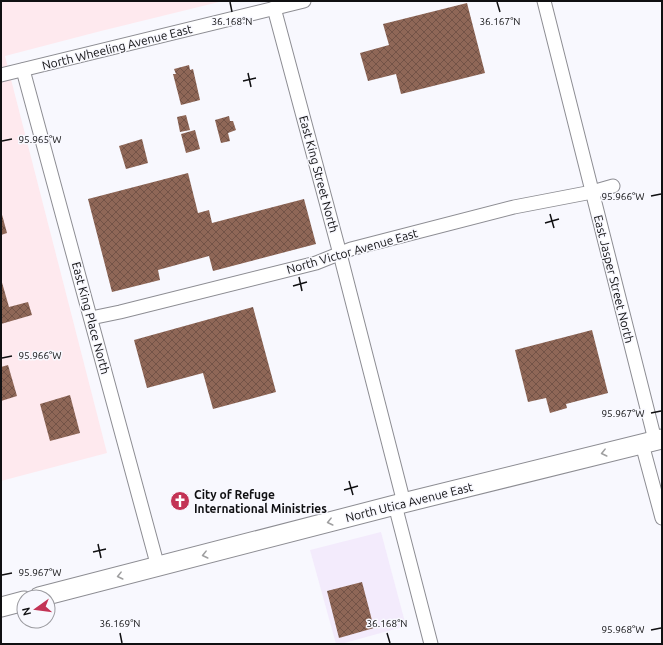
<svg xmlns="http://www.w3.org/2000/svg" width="663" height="645" viewBox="0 0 663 645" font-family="Ubuntu,sans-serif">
<defs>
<pattern id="building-cross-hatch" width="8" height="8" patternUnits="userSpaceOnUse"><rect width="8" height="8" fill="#8f6757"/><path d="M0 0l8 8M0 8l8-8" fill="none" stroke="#735347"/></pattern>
</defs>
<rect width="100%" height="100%" fill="#f8f8fe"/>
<!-- commercial -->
<path fill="#f3ebfc" d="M381,532L406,626L341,644H336L310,550Z"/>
<!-- industrial -->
<path fill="#fee9ee" d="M1,1H223L101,31L5,56L107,453L1,481Z"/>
<!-- building -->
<g fill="url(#building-cross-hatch)">
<path d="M467,3L485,73L401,94L396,74L368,81L360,53L389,45L383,24Z"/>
<path d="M189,65L190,70L193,69L200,100L181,105L173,74H176L174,69Z"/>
<path d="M186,115L190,130L180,132L177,117Z"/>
<path d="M229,116L230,121H233L236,130L228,133L230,141L221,143L215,120Z"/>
<path d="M195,130L200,149L186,153L181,134Z"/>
<path d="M142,139L148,163L126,169L119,146Z"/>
<path d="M188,173L198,213L209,210L212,223L304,199L316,244L213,271L209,256L158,270L160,280L112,292L88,199Z"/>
<path d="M1,211L7,233L1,235Z"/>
<path d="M1,279L9,307L28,302L32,315L1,324Z"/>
<path d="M253,307L276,392L213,409L203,373L147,388L134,340Z"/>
<path d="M592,330L608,393L566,404L567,408L550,413L546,398L528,402L515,350Z"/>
<path d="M8,365L17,396L1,401V367Z"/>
<path d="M70,395L80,433L50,441L40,404Z"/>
<path d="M362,582L374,628L339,638L327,591Z"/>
</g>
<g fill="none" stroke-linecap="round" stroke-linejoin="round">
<!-- street casing -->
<g stroke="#8d8d93" stroke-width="15">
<g id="street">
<path d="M544,1L655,440"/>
<path d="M274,8L340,254L404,503"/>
<path d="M23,70L158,567"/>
<path d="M1,75L304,1"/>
<path d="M91,318L120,312L316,263L351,249L514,207L592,192L613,186"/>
<path d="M642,444L662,518"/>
<path d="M395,505L431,644"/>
</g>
</g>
<!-- secondary casing -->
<g stroke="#8d8d93" stroke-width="21">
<g id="secondary">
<path d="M39,597L395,505L662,439"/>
<path d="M1,607L24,601"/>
</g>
</g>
<!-- street -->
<use href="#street" stroke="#fff" stroke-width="13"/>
<!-- secondary -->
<use href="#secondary" stroke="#fff" stroke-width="19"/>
</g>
<!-- one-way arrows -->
<defs><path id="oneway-chevron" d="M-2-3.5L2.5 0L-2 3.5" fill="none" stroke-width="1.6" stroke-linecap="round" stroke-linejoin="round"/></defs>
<g stroke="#9f9fa0">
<use href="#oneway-chevron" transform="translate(604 453) rotate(166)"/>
<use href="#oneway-chevron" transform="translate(330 522) rotate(166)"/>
<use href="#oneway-chevron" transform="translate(205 555) rotate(166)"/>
<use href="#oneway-chevron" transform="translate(120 576) rotate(166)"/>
</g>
<!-- ticks -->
<path fill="none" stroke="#101012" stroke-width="1.5" d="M230,2L232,12M497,2L500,12M248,73L251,87M243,81L256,78M2,141L12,139M651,196L661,194M550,214L554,228M545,223L559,219M299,277L302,291M293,286L307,282M2,358L12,356M651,413L661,411M349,481L353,495M344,490L358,486M98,544L101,558M93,552L106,549M2,575L12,573M651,630L661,628M120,633L122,643M387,633L390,643"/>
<!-- icons -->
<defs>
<g id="church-disc" transform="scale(1)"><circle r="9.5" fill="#c33355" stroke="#f8f8fe"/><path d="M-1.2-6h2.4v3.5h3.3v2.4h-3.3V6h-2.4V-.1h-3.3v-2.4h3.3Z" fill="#fff"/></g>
</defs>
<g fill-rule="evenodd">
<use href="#church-disc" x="180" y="501"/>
</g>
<g text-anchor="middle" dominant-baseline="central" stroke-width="3" stroke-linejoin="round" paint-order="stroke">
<!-- street labels -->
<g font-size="12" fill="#101012" stroke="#f8f8fe">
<text transform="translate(117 47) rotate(-14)">North Wheeling Avenue East</text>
<text transform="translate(319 174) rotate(75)">East King Street North</text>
<text transform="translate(352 251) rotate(-16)">North Victor Avenue East</text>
<text transform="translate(614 279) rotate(76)">East Jasper Street North</text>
<text transform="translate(91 318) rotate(75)">East King Place North</text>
<text transform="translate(409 502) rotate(-14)">North Utica Avenue East</text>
</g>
<!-- poi labels -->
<g font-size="12" font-weight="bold" fill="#101012" stroke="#f8f8fe" text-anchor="start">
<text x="194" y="494">City of Refuge<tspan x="194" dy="14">International Ministries</tspan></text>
</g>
</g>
<g font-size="10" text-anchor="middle" fill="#101012" stroke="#f8f8fe" stroke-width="3" stroke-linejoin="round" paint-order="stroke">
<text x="232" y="25">36.168°N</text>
<text x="500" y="25">36.167°N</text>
<text x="40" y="143">95.965°W</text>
<text x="623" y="200">95.966°W</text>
<text x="40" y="359">95.966°W</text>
<text x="623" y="417">95.967°W</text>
<text x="40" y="576">95.967°W</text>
<text x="120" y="627">36.169°N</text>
<text x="387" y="627">36.168°N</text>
<text x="623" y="633">95.968°W</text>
</g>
<!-- border -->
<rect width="663" height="645" fill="none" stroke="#101012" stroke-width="4"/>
<!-- north arrow -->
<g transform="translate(36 609) rotate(256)"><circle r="19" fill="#f8f8fe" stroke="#9b9ba0"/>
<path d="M0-3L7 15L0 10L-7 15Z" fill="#c33355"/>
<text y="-6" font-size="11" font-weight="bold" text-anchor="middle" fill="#101012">N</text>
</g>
</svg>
